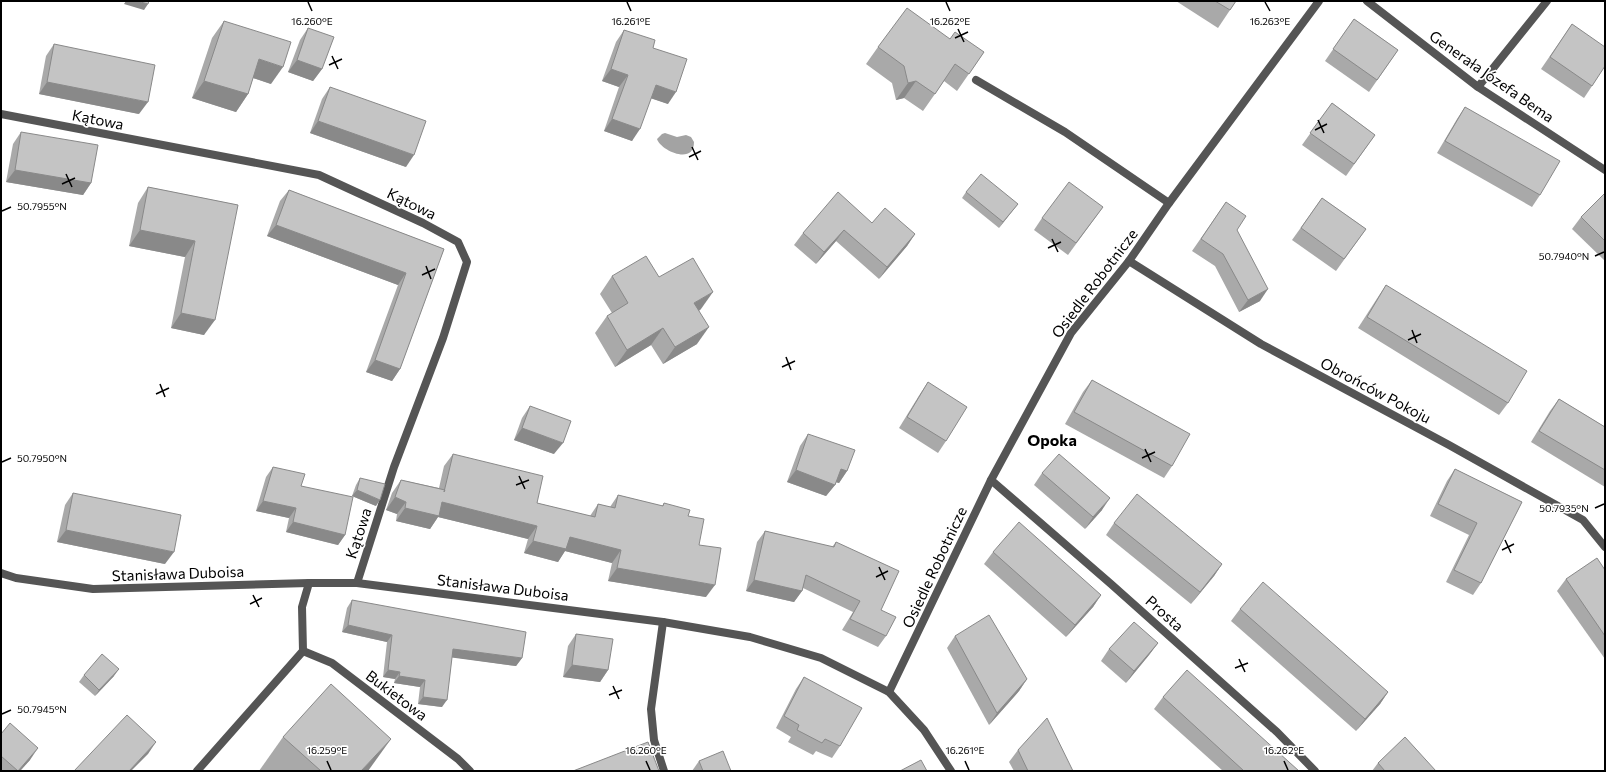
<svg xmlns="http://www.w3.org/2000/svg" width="1606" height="772" viewBox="0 0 1606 772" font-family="Commissioner,sans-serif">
<rect width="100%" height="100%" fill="#fff"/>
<!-- water -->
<path fill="#a3a3a3" d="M665,133L677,137L686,135L691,137L694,142C694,166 660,150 657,139L662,134Z"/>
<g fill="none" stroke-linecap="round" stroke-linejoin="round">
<!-- lane -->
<path stroke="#555" stroke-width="8" d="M976,80L1065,132L1169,203"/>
<!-- street -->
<g stroke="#555" stroke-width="8">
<path d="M1367,1L1478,87L1605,170"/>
<path d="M1478,87L1547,1"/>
<path d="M1,114L319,175L423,223L458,242L467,262L443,338L394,467L357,583"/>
<path d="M1129,261L1261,344L1449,445L1583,520L1605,547"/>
<path d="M991,480L1111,584L1277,732L1315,771"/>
<path d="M1,573L16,578L93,589L309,583H357L663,622L750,637L821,658L889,692L924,730L951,771"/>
<path d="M663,622L651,709L654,740L664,771"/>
<path d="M303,651L332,663L458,759L470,771"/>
<path d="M889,692L991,480L1071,333L1129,261L1169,203L1319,1"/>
<path d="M197,771L303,651L302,607L309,583"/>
</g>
</g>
<!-- wall -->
<g fill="#a9a9a9">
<path d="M1176,1H1236L1218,28Z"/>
<path d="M1354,19L1398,50L1369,92L1325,61Z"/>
<path d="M224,21L271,84L253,78L248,94L236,112L192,98L212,38Z"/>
<path d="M1572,24L1592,86L1584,98L1541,69Z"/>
<path d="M308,28L322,69L313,81L288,72L300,40Z"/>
<path d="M624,30L653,48L668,104L651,98L632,141L604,131L619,87L602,81L616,42Z"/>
<path d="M950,39L984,52L957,91L944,81L923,111L904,98L896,100L892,83L866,64L878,47Z"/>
<path d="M54,44L139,114L39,94L46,56Z"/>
<path d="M330,87L406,167L310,133L322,99Z"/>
<path d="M1332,103L1375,135L1346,176L1302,145Z"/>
<path d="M1465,107L1540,195L1532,207L1437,153L1457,119Z"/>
<path d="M21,132L91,183L83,195L6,182L13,144Z"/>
<path d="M148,187L238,205L204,335L171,328L185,257L129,246L138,203Z"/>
<path d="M289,190L444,249L400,369L392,381L366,372L398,285L267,236L280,201Z"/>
<path d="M966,192L1018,204L999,228L962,198Z"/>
<path d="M1605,193V261L1572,229L1581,217Z"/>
<path d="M1322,198L1366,229L1336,271L1292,240Z"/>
<path d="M1226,202L1237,230L1260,301L1239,312L1215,266L1192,251Z"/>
<path d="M1103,207L1068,255L1034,230L1042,218Z"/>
<path d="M872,223L915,234L907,246L879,279L836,241L816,264L794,245L803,233Z"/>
<path d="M612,276L659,277L701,309L699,311L697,344L663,364L651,345L615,367L595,333L607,316L612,313L600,294Z"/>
<path d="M1386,285L1508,403L1499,415L1358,328L1378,297Z"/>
<path d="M1092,380L1172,466L1164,478L1065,424L1083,392Z"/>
<path d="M928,382L946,441L938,453L899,428L920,394Z"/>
<path d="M1559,399L1605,427V487L1531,442L1550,411Z"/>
<path d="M530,406L554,454L514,440L522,418Z"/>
<path d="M808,434L847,471L839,483L836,482L835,485L826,496L787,482L800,446Z"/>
<path d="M453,454L537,503L590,516L598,504L610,507L618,495L662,506L664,503L688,516L699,545L706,597L608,581L612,563L565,551L558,562L524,553L528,539L438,517L430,529L396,521L397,514L386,510L392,493L401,480L439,488L444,466Z"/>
<path d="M273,467L301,486L345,535L338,545L286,532L289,518L256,511L266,477Z"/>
<path d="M1455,469L1522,502L1481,583L1473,595L1446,582L1469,535L1430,516L1447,481Z"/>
<path d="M1042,473L1102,510L1085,529L1034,485Z"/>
<path d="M360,478L376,506L352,496L356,485Z"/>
<path d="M73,493L165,564L57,542L65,505Z"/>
<path d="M1114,523L1222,564L1214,576L1191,604L1106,535Z"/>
<path d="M765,531L832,547L836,542L881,610L886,636L878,647L842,630L853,612L803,588L802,591L794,602L746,591L757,542Z"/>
<path d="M993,552L1101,595L1093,607L1066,637L984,564Z"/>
<path d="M1605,570V659L1557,591L1566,579Z"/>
<path d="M352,600L522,658L516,666L452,657L442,707L418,704L420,687L394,683L395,679L383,677L387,642L342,632L347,608Z"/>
<path d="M1240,609L1388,692L1380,704L1356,731L1231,621Z"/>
<path d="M576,634L608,670L600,682L563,677L568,646Z"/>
<path d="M955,636L1027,679L1019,691L989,725L947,648Z"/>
<path d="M1158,643L1149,655L1126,683L1101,661L1109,649Z"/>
<path d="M84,675L114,676L95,696L79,682Z"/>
<path d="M804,677L840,746L832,758L816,751L813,755L788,742L791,737L776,728L796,689Z"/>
<path d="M1163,697L1299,771H1223L1154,709Z"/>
<path d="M1,734L30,760L20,771H1Z"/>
<path d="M283,737L368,771H259Z"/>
<path d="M1018,750L1073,771H1014L1009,762Z"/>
<path d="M699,761L731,771H692Z"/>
<path d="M1378,763L1436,771H1372Z"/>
</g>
<!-- shaded-wall -->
<g fill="#898989">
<path d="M126,1H137L148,4L144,10L124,4Z"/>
<path d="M259,59L283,67L271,84L247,76Z"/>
<path d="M297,60L322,69L313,81L288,72Z"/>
<path d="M611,69L628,75L619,87L602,81Z"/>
<path d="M204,81L248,94L236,112L192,98Z"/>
<path d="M916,81L904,98L896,100L908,83Z"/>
<path d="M47,82L148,102L139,114L39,94Z"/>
<path d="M656,85L676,92L668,104L647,97Z"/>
<path d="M612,119L640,129L632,141L604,131Z"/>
<path d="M318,121L414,155L406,167L310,133Z"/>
<path d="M15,170L91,183L83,195L6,182Z"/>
<path d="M1018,204L1013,210L999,228L1003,222Z"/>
<path d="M276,225L406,273L398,285L267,236Z"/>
<path d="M140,230L195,241L185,257L129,246Z"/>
<path d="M844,230L836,241L816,264L824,252Z"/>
<path d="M915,234L907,246L879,279L887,267Z"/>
<path d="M1268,289L1260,301L1239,312L1248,300Z"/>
<path d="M713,292L701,309L682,321L694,303Z"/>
<path d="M181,313L215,320L204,335L171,328Z"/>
<path d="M709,327L697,344L663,364L675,347Z"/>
<path d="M663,328L651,345L615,367L627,350Z"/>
<path d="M375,360L400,369L392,381L366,372Z"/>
<path d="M522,428L563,443L554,454L514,440Z"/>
<path d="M841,469L847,471L839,483L832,481Z"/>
<path d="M796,470L835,485L826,496L787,482Z"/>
<path d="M357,490L380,500L376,506L352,496Z"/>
<path d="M395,497L406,502L397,514L386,510Z"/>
<path d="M1110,498L1102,510L1085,529L1093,517Z"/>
<path d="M263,501L296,508L289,518L256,511Z"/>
<path d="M442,502L537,526L528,539L438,517L430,529L396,521L405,508Z"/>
<path d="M293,522L345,535L338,545L286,532Z"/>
<path d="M66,530L174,552L165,564L57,542Z"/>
<path d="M570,537L621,550L612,563L565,551L558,562L524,553L533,541Z"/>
<path d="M1222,564L1214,576L1191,604L1200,592Z"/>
<path d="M617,568L715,585L706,597L608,581Z"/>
<path d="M754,580L802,591L794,602L746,591Z"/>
<path d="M1101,595L1093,607L1066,637L1075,625Z"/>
<path d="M348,625L392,635L387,642L342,632Z"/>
<path d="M1158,643L1149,655L1126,683L1134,671Z"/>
<path d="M453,649L522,658L516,666L448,657Z"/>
<path d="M572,665L608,670L600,682L563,677Z"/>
<path d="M119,669L114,676L95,696L99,690Z"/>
<path d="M388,670L400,672L395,679L383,677Z"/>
<path d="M399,676L425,680L420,687L394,683Z"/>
<path d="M1027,679L1019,691L989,725L997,713Z"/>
<path d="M1388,692L1380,704L1356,731L1365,719Z"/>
<path d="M423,697L447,700L442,707L418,704Z"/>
<path d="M391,739L368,771H361Z"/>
<path d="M156,742L148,754L131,771H129Z"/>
<path d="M38,748L30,760L20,771H18Z"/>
</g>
<!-- building -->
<g fill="#c4c4c4" stroke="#898989">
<path d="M137,1H149L148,4Z"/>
<path d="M1215,1H1236L1230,10Z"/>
<path d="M907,8L950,39L955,32L984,52L969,74L955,64L935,94L916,81L908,83L904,66L878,47Z"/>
<path d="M1354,19L1398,50L1377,80L1333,49Z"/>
<path d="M224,21L291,42L283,67L259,59L248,94L204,81Z"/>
<path d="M1572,24L1605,47V66L1592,86L1550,57Z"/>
<path d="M308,28L334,37L322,69L297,60Z"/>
<path d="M624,30L655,40L653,48L687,59L676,92L656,85L640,129L612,119L628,75L611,69Z"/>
<path d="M54,44L155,65L148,102L47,82Z"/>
<path d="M330,87L426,121L414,155L318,121Z"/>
<path d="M1332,103L1375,135L1354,164L1310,133Z"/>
<path d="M1465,107L1560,161L1540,195L1445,141Z"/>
<path d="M21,132L98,145L91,183L15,170Z"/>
<path d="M981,174L1018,204L1003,222L966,192Z"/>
<path d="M1069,182L1103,207L1076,243L1042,218Z"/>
<path d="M148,187L238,205L215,320L181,313L195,241L140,230Z"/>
<path d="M289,190L444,249L400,369L375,360L406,273L276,225Z"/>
<path d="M838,192L872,223L885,208L915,234L887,267L844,230L824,252L803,233Z"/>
<path d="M1605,193V241L1581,217Z"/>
<path d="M1322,198L1366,229L1344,259L1301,228Z"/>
<path d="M1226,202L1246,216L1237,230L1268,289L1248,300L1223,254L1201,239Z"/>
<path d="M646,256L659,277L693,258L713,292L694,303L709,327L675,347L663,328L627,350L607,316L628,303L612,276Z"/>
<path d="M1386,285L1527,371L1508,403L1367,317Z"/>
<path d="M1092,380L1190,434L1172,466L1074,412Z"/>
<path d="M928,382L967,407L946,441L907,417Z"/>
<path d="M1559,399L1605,427V470L1539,431Z"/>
<path d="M530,406L571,421L563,443L522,428Z"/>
<path d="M808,434L855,450L847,471L841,469L835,485L796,470Z"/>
<path d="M453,454L543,476L537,503L595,517L598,504L615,508L618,495L663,506L664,503L690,510L688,516L704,519L699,545L721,548L715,585L617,568L621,550L570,537L566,549L533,541L537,526L442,502L439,516L405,508L406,502L395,497L401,480L445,490L444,492Z"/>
<path d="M1059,454L1110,498L1093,517L1042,473Z"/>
<path d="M273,467L305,474L301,486L353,497L345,535L293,522L296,508L263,501Z"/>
<path d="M1455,469L1522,502L1481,583L1454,570L1477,523L1438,504Z"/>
<path d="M360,478L385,484L380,500L357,490Z"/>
<path d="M73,493L181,515L174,552L66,530Z"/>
<path d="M1137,494L1222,564L1200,592L1114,523Z"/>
<path d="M1019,522L1101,595L1075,625L993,552Z"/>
<path d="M765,531L834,547L836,542L899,571L881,610L896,617L886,636L850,619L860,601L806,575L802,591L754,580Z"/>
<path d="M1597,558L1605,570V636L1566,579Z"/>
<path d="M1263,582L1388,692L1365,719L1240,609Z"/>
<path d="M352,600L526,632L522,658L453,649L447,700L423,697L425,680L399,676L400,672L388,670L392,635L348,625Z"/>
<path d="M989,615L1027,679L997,713L955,636Z"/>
<path d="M1134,622L1158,643L1134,671L1109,649Z"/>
<path d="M576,634L613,639L608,670L572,665Z"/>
<path d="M102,654L119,669L99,690L84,675Z"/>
<path d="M1187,670L1299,771H1244L1163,697Z"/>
<path d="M804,677L862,708L840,746L825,739L822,743L797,730L799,725L784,716Z"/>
<path d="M331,684L391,739L361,771H321L283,737Z"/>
<path d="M127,715L156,742L129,771H74Z"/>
<path d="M1047,718L1073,771H1028L1018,750Z"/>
<path d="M10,723L38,748L18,771L1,756V734Z"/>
<path d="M1405,737L1436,771H1385L1378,763Z"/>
<path d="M648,742L659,771H573Z"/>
<path d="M723,751L731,771H703L699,761Z"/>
<path d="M921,760L927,771H900Z"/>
</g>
<!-- ticks -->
<path fill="none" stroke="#000" stroke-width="1.5" d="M308,2L312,11M627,2L631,11M946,2L950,11M1265,2L1270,11M958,29L964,42M955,38L968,32M332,56L338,69M329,65L342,59M1318,120L1324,133M1315,130L1327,124M692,147L698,160M689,157L701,151M66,174L72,187M62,184L75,178M2,211L11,207M1052,239L1058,252M1048,248L1061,242M1595,256L1604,252M426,266L431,279M422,275L435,269M1412,330L1417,343M1408,340L1421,334M786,357L791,370M782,367L795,361M160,384L165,397M156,394L169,388M1145,449L1151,462M1142,458L1155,452M2,462L11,458M519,476L525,489M516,485L529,480M1595,508L1604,504M1505,540L1511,553M1502,550L1514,544M879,567L885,580M876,577L888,571M253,595L259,607M250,604L262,598M1239,659L1245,672M1235,668L1248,663M613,686L619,699M609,695L622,690M2,714L11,710M327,761L331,770M646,761L650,770M965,761L969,770M1284,761L1288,770"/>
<g text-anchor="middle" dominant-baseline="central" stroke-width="3.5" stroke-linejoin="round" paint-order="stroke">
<!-- street labels -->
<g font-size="15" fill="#000" stroke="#fff">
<text transform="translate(1492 76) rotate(35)">Generała Józefa Bema</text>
<text transform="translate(98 119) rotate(11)">Kątowa</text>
<text transform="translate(412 203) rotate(26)">Kątowa</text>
<text transform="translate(1094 283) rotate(-53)">Osiedle Robotnicze</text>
<text transform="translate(1376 390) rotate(28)">Obrońców Pokoju</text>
<text transform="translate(358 533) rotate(-72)">Kątowa</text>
<text transform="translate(934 567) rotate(-65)">Osiedle Robotnicze</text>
<text transform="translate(178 573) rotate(-2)">Stanisława Duboisa</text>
<text transform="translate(503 587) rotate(7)">Stanisława Duboisa</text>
<text transform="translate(1165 613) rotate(42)">Prosta</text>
<text transform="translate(397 695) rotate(37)">Bukietowa</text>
</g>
<!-- neighbourhood labels -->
<g font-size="16" font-weight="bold" fill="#000" stroke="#fff">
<text x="1052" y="439">Opoka</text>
</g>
</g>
<g font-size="10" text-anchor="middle" fill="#000" stroke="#fff" stroke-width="3.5" stroke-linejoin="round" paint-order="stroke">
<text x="631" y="25">16.261°E</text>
<text x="950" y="25">16.262°E</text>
<text x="1270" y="25">16.263°E</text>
<text x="312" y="25">16.260°E</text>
<text x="42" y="210">50.7955°N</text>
<text x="1564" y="260">50.7940°N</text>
<text x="42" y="462">50.7950°N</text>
<text x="1564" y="512">50.7935°N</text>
<text x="42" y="713">50.7945°N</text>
<text x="327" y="754">16.259°E</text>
<text x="646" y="754">16.260°E</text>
<text x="965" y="754">16.261°E</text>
<text x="1284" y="754">16.262°E</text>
</g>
<!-- border -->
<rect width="1606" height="772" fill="none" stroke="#000000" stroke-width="4"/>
</svg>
